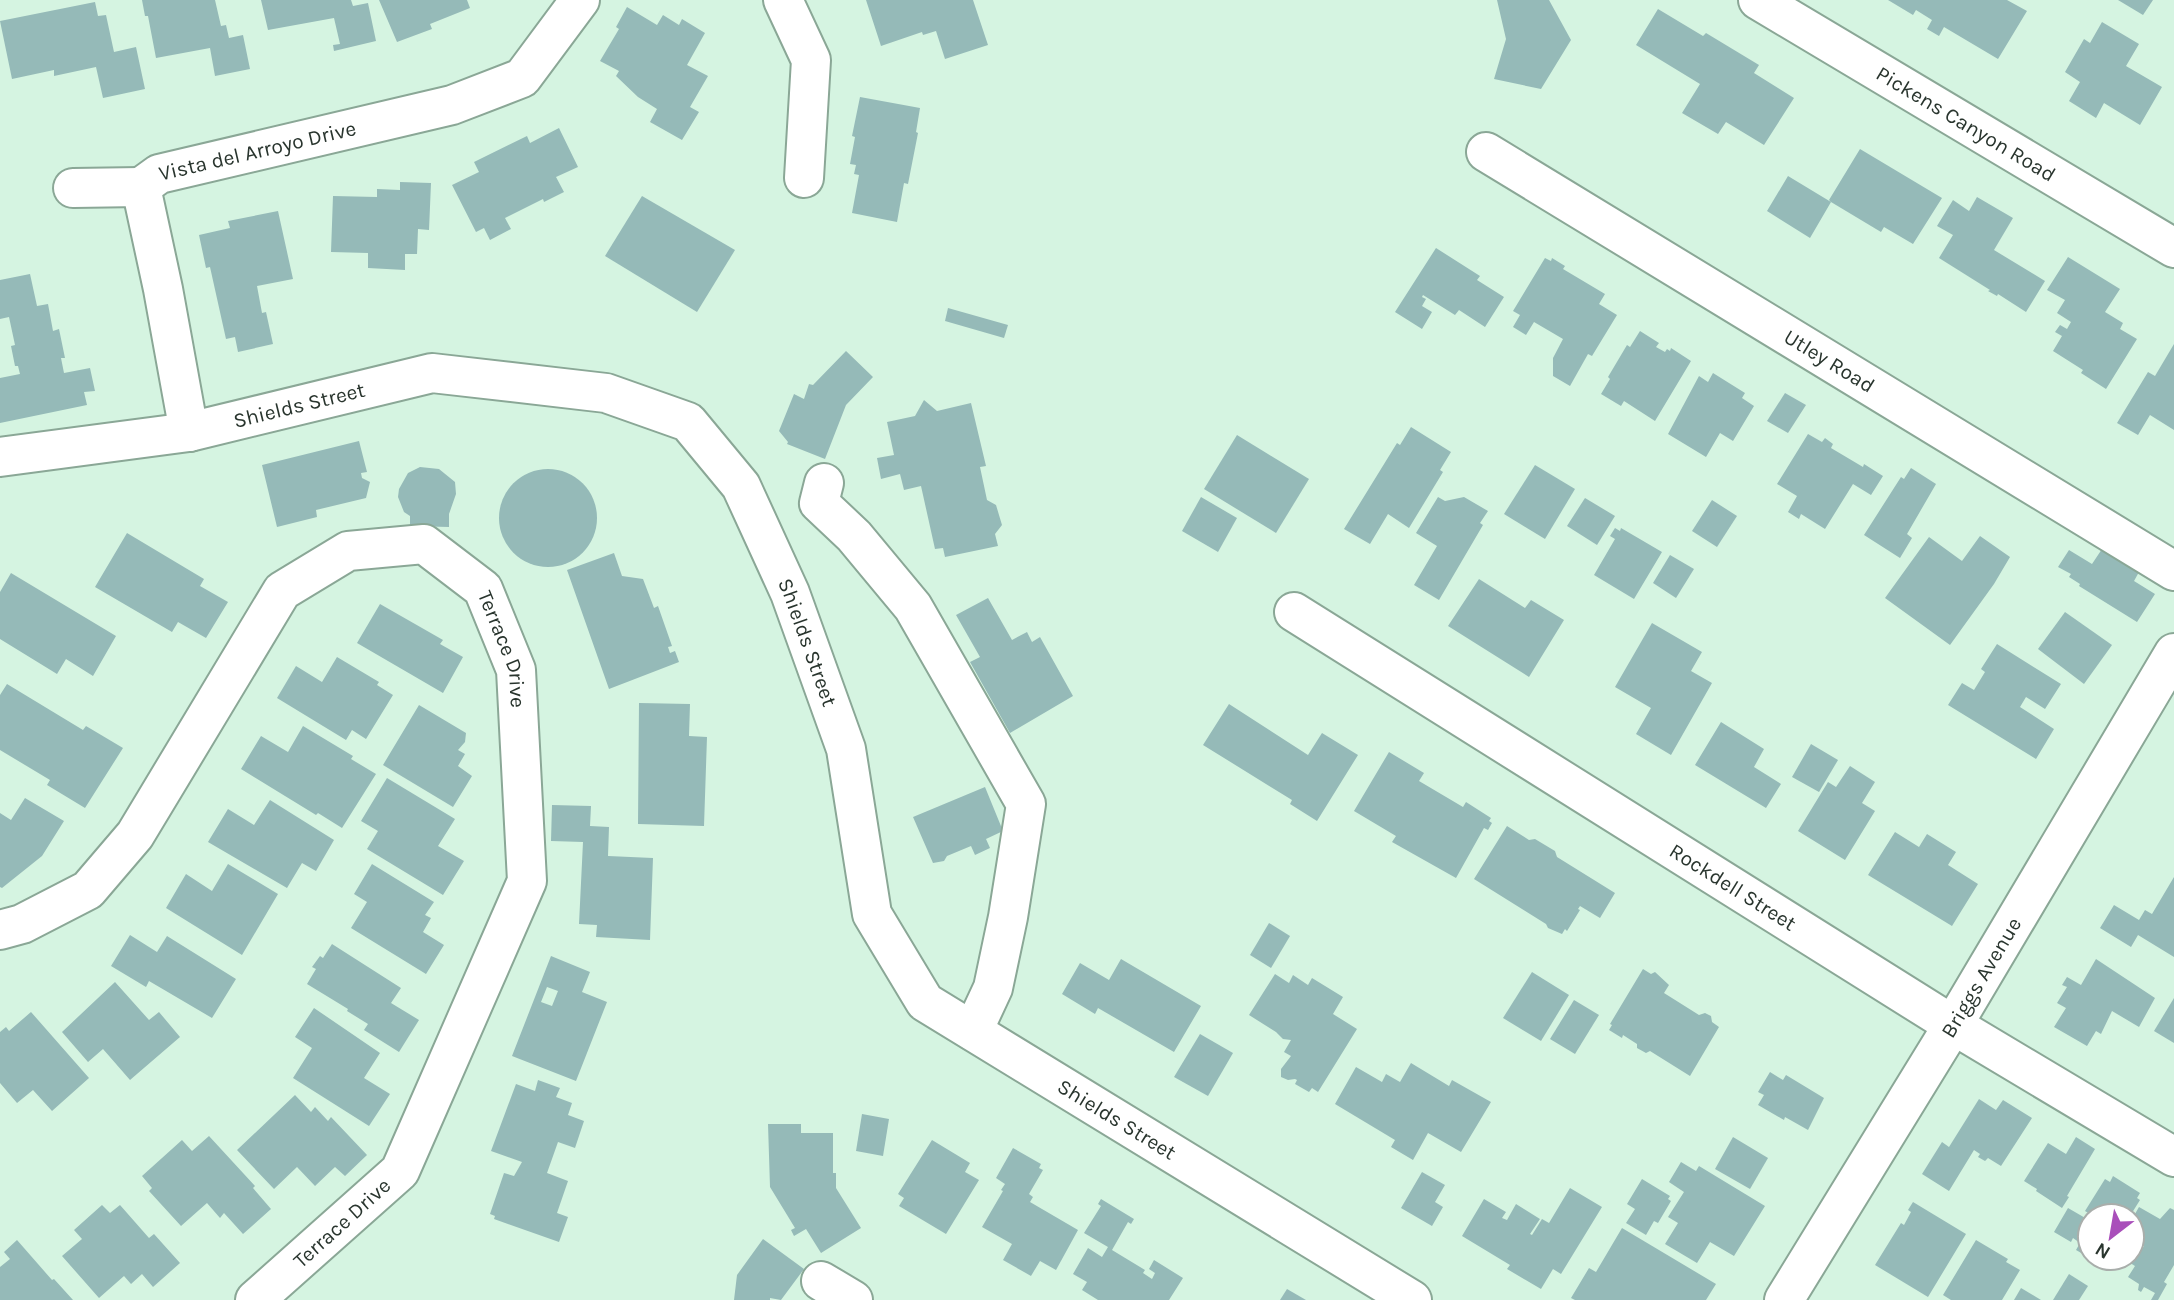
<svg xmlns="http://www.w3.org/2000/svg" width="2174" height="1300" viewBox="0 0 2174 1300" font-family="Karla,sans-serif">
<rect width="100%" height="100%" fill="#d5f4e1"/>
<!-- building -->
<g fill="#95bab8" fill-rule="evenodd">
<path d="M142,0H215L221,26L226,25L229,38L243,35L250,69L215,76L210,48L156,58L148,16H145Z"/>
<path d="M261,0H351L353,6L368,3L376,41L334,51L333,45L340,44L334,18L268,30Z"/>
<path d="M379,0H467L470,8L430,24L432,29L397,42Z"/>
<path d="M866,0H973L988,45L945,59L936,31L923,35L922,32L881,46Z"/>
<path d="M1497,0H1549L1571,40L1541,89L1494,79L1506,39Z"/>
<path d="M1888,0H2007L2027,11L1998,59L1944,27L1939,36L1927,29L1932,20L1916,10L1913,15Z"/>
<path d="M2118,0H2153L2143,15Z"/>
<path d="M95,2L98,16L106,15L114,52L136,47L145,89L103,98L96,67L54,76V70L12,79L0,21Z"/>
<path d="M627,7L657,25L663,15L679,25L682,19L705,33L687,65L708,76L690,107L699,112L682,140L650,122L657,109L638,97L616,76L619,71L600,61L619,29L616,27Z"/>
<path d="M1658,9L1703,36L1706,33L1759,65L1754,73L1794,98L1764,145L1726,122L1718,134L1682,113L1700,84L1636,45Z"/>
<path d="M2102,22L2139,44L2126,66L2162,87L2140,125L2104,103L2096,118L2069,101L2080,82L2065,72L2084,39L2090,43Z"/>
<path d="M860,97L920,108L916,132L918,133L908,184L904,183L897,222L852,213L859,175L854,174L856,165L850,164L855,137L852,136Z"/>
<path d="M559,128L578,167L556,177L564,192L544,202L543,199L505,218L511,229L490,240L484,228L476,232L452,185L479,172L474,162L527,136L530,143Z"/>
<path d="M1860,149L1942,198L1913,244L1884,227L1881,232L1831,202L1810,238L1767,211L1788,176L1831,202L1829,200Z"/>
<path d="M400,182L431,183L429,230L418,229L417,254H405V270L368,268V253L331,252L333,196L377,197V189L400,190Z"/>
<path d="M642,196L735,250L697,312L605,256Z"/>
<path d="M1977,197L2013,218L1994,250L2045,281L2026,312L1998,294L1997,296L1988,291L1990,290L1939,258L1953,235L1937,226L1953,200L1969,211Z"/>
<path d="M278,211L293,279L257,286L262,313L266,312L273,344L238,352L235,337L226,339L210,267L206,268L199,235L230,228L228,221Z"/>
<path d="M1436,248L1480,276L1477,280L1504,297L1485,327L1459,310L1455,315L1423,295L1422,297L1426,299L1422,306L1432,312L1422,329L1395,312Z"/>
<path d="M2068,257L2120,289L2105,312L2123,323L2120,329L2137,339L2106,389L2081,373L2083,370L2053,351L2062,336L2055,332L2060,325L2067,329L2071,322L2057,313L2065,300L2047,290Z"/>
<path d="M1545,258L1551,261L1552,258L1565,266L1563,269L1605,294L1599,304L1617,315L1592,356L1588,354L1570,386L1553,376V358L1563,339L1534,322L1526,335L1513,327L1520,315L1513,311Z"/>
<path d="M30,274L37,306L48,304L53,331L59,329L65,358H61L64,373L90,368L95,391L84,392L87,405L0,423V378L20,374L18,366H15L11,346L15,345L9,317L0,319V280Z"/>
<path d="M948,308L1008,325L1004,338L945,321Z"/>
<path d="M1640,331L1659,343L1656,347L1665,352L1667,349L1670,351L1671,348L1691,361L1655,421L1624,401L1621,406L1601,394L1610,379L1608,377L1627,345L1630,347Z"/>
<path d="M2174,344V430L2150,415L2138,435L2117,423L2148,372L2155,376Z"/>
<path d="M846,351L873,377L846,405L825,459L787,444L788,442L779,431L794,394L804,399L809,384L813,385Z"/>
<path d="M1713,373L1745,393L1742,398L1754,406L1733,441L1720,433L1706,457L1668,434L1699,376L1708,382Z"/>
<path d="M1785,393L1806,405L1788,433L1767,421Z"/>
<path d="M924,400L937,411L971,403L986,466L980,467L987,500L996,505L1002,525L995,534L998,546L945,557L943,548L935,549L921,486L904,490L900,474L881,479L877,458L894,455L887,422L915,416Z"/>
<path d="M1411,427L1451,452L1440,470L1443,472L1409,528L1388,514L1370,544L1344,529L1397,443L1400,445Z"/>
<path d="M1808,434L1822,442L1825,438L1833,444L1831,448L1863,467L1864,464L1883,476L1871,495L1853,484L1825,529L1801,514L1799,519L1788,512L1797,496L1777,484Z"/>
<path d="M1237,435L1309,479L1276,533L1204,489Z"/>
<path d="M359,441L367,472L361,473L362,478L370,482L366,498L316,510L317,517L277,527L262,465Z"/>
<path d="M1535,465L1575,489L1545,539L1504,514Z"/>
<path d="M420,467L439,469L455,482L456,494L449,514V527L410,526V516L404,512L398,497L399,489L408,473Z"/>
<path d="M1911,468L1936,484L1907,534L1912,538L1900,558L1864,535L1901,477L1904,479Z"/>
<circle cx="548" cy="518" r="49"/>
<path d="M1201,497L1237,518L1218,552L1182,531Z"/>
<path d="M1438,497L1445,501L1464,497L1488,511L1480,523L1483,525L1439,600L1414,585L1437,546L1416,533Z"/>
<path d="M1585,498L1615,516L1597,545L1567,526Z"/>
<path d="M1712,500L1737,516L1717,547L1692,531Z"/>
<path d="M1615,528L1620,531L1621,528L1662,552L1634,599L1594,575L1615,539L1610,536Z"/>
<path d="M127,533L204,579L200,586L228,602L206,638L178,622L172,632L95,587Z"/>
<path d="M1980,536L2010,557L1994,584L1950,645L1885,598L1929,537L1962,561Z"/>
<path d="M2102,549L2139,572L2134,581L2155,594L2137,622L2079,586L2080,584L2069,577L2071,574L2058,567L2069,550L2092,564Z"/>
<path d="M614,553L622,576L643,579L654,608L658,606L672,646L668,647L670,653L675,651L679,662L609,689L567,570Z"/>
<path d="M1670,555L1694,569L1676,598L1653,583Z"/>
<path d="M11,573L116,636L93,676L66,659L57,674L0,639V592Z"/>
<path d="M1479,579L1525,608L1531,600L1564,620L1529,677L1448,626Z"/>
<path d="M988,598L1012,640L1027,632L1032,642L1040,637L1073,696L1010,733L970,662L980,657L956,615Z"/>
<path d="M380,604L443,640L440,644L463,657L443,693L357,643Z"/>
<path d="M2065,612L2112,645L2084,684L2038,649Z"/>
<path d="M1652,623L1702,652L1691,671L1712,683L1671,755L1636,734L1651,708L1615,687Z"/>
<path d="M1997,644L2061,684L2045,709L2026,697L2020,707L2054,729L2036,759L1948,705L1962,683L1974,690L1985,672L1981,669Z"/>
<path d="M337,657L379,682L377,685L393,695L366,739L352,730L346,740L277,698L296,666L322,682Z"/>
<path d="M7,684L83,730L86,726L123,748L85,808L47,785L50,780L0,750V695Z"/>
<path d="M639,703L690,704L689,736L707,737L704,826L638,824Z"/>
<path d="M1229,704L1308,755L1322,733L1358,755L1317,821L1290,804L1292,800L1203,745Z"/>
<path d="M419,705L466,733L465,742L458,750L465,754L458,766L472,776L453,807L383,765Z"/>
<path d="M1721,722L1764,749L1754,767L1781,784L1766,808L1695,765Z"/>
<path d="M303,726L353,756L351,759L376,774L342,828L318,813L316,815L241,769L261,736L288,752Z"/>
<path d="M1811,744L1838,760L1819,792L1792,777Z"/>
<path d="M1389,752L1424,773L1419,781L1463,807L1466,802L1491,818L1489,821L1492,823L1488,830L1484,828L1456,878L1392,842L1396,836L1354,811Z"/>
<path d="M1850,766L1875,782L1862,803L1875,811L1845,860L1798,831L1828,782L1836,787Z"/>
<path d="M387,778L455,819L438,846L464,861L443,895L367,849L378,831L361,821Z"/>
<path d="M985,787L1003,831L986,839L990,848L975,855L971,846L947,856L944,861L933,863L913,817Z"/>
<path d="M25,798L64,821L42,856L2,888L0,887V813L11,820Z"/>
<path d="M270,800L334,840L316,871L302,863L287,888L208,842L228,809L254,825Z"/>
<path d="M552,805L591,806L590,826L609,827L608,856L653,858L650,940L596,937L597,925L579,924L583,842L551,841Z"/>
<path d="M1507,826L1529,840L1535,839L1555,851L1557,857L1615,893L1600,918L1580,906L1578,909L1580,910L1567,931L1565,929L1562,934L1548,928L1546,924L1474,879Z"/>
<path d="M1895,832L1919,847L1927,834L1956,852L1948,865L1978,884L1952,926L1868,875Z"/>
<path d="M228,864L278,894L242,955L166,908L186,874L212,891Z"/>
<path d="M372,864L434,902L425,915L431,918L423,932L444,945L426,974L351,928L367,902L354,894Z"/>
<path d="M2174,877V957L2138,935L2131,947L2100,928L2114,905L2139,920L2145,910L2152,914Z"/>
<path d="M1269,923L1290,936L1271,968L1250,955Z"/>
<path d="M130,935L157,952L167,936L236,979L212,1018L149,981L146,987L111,966Z"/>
<path d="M332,944L401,988L391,1003L419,1020L399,1052L364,1030L368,1024L347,1011L348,1009L307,984L316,969L312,967L320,956L323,958Z"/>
<path d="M551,956L590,972L582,992L607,1002L576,1081L512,1056ZM547,987L558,991L552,1006L541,1002Z"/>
<path d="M1121,959L1201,1006L1174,1052L1098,1008L1095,1014L1062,994L1080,963L1109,980Z"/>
<path d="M2096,959L2155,998L2139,1027L2112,1011L2101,1034L2096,1031L2087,1046L2054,1027L2066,1008L2057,1003L2067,987L2062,985L2067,977L2081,985Z"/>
<path d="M1643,969L1651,974L1655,972L1669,985L1664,993L1699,1015L1705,1013L1711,1016L1712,1022L1719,1027L1690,1076L1650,1051L1646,1053L1637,1048V1044L1623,1035L1622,1038L1609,1030L1612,1025L1610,1024Z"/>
<path d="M1532,972L1569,995L1541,1041L1503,1018Z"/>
<path d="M1275,974L1289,983L1293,975L1308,985L1312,978L1343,997L1333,1014L1357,1029L1318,1092L1312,1088L1309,1092L1295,1084L1297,1080L1295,1079L1288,1080L1281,1077V1069L1291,1056L1284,1052L1291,1040L1283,1039L1276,1032L1249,1015Z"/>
<path d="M115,982L149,1020L159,1012L180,1037L130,1080L103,1049L88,1062L62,1032Z"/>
<path d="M2174,998V1043L2154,1031Z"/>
<path d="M1574,1000L1599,1015L1575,1054L1550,1039Z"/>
<path d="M314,1008L380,1053L364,1078L390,1094L369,1126L293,1078L312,1048L295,1037Z"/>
<path d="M31,1012L89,1078L52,1111L33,1090L17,1103L0,1083V1032L6,1027L9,1031Z"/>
<path d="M1200,1034L1233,1053L1208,1096L1174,1077Z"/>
<path d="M1411,1063L1449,1086L1452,1080L1491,1102L1461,1152L1428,1133L1413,1160L1391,1147L1395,1140L1335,1104L1356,1067L1382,1082L1386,1074L1400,1082Z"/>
<path d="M1770,1072L1783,1080L1786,1075L1824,1098L1808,1130L1785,1117L1784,1120L1758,1105L1764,1095L1758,1092Z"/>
<path d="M538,1080L560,1088L556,1097L572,1103L568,1115L584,1121L575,1148L558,1142L547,1173L568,1181L557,1213L568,1217L559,1242L494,1219L495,1216L490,1214L504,1173L514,1176L522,1162L491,1151L516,1084L535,1091Z"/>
<path d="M295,1095L311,1112L315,1107L328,1121L331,1117L367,1155L345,1176L335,1167L315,1186L297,1167L274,1189L237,1150Z"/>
<path d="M1979,1099L1996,1110L2003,1100L2032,1118L2001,1166L1988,1158L1985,1161L1978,1157L1980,1154L1974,1150L1949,1191L1922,1174L1942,1142L1949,1147Z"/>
<path d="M862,1114L889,1119L883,1156L856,1151Z"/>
<path d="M768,1124H801V1133H833V1173H836V1188L861,1228L821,1253L806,1229L794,1236L791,1230L795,1228L770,1187Z"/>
<path d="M209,1136L255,1186L253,1188L271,1209L243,1234L224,1213L220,1218L207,1203L181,1226L149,1191L152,1188L142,1176L182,1140L192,1151Z"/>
<path d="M1733,1137L1768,1158L1750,1189L1715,1169Z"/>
<path d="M2076,1137L2095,1149L2067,1196L2069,1197L2062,1208L2036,1191L2037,1189L2024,1181L2048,1143L2066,1154Z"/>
<path d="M932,1140L970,1163L965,1172L979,1180L946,1234L899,1206L904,1198L898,1194Z"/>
<path d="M1013,1148L1041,1164L1039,1168L1043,1170L1029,1194L1033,1197L1030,1202L1078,1230L1056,1270L1040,1261L1031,1276L1003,1260L1012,1244L982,1227L1003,1191L1001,1190L1005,1184L996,1178Z"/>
<path d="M1681,1162L1696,1171L1699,1166L1765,1206L1734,1256L1710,1242L1697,1263L1665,1244L1678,1223L1668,1217L1684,1192L1669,1182Z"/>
<path d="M1422,1172L1445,1185L1435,1202L1443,1207L1432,1226L1401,1208Z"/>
<path d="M2113,1176L2140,1193L2137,1198L2140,1200L2130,1216H2090V1258L2076,1250L2080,1243L2073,1238L2071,1242L2054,1232L2068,1208L2087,1219L2090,1214L2085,1211L2105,1179L2110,1182Z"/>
<path d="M1642,1179L1670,1196L1668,1199L1671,1201L1658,1223L1654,1221L1646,1235L1626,1223L1635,1209L1627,1204Z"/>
<path d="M1570,1188L1602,1207L1561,1274L1553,1269L1541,1289L1507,1269L1510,1265L1462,1236L1484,1199L1506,1212L1502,1218L1507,1220L1516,1204L1540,1219L1530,1234L1532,1235L1542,1219L1549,1223Z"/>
<path d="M1101,1199L1134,1219L1131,1224L1128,1222L1112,1250L1145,1270L1143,1273L1152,1279L1155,1273L1149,1269L1154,1260L1183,1278L1169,1300H1098L1082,1290L1087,1282L1073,1274L1088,1248L1102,1257L1108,1247L1084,1233L1101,1206L1098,1204Z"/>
<path d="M1913,1202L1966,1234L1928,1297L1875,1265L1901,1223L1904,1225L1911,1212L1908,1210Z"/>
<path d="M102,1205L110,1213L120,1205L149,1238L154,1234L180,1263L153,1287L142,1274L131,1284L124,1276L99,1298L62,1256L82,1239L74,1230Z"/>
<path d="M2139,1207L2160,1219L2170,1208L2174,1210V1265L2164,1282L2167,1284L2158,1300H2151L2155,1293L2144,1287L2141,1292L2138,1290L2139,1284L2128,1277L2135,1266L2127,1261L2132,1258L2134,1249L2140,1252L2144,1246L2132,1239V1219Z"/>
<path d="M1622,1228L1716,1284L1706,1300H1575L1571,1298L1589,1268L1596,1272Z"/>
<path d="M763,1239L804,1269L781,1300L770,1298V1300H734L737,1275Z"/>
<path d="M17,1240L52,1280L54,1279L73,1300H0V1267L10,1259L4,1252Z"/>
<path d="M1976,1240L2008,1259L2006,1262L2020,1270L2002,1300H1951L1943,1295Z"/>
<path d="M2069,1274L2088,1286L2079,1300H2053Z"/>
<path d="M2021,1288L2041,1300H2014Z"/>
<path d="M1287,1289L1306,1300H1280Z"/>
</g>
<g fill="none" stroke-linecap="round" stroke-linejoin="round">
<!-- minor casing -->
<g stroke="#8aa796" stroke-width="42">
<g id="minor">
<path d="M783,0L811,60L804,178"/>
<path id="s1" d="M1758,0L2174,248"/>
<path id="s2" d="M1486,152L2174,571"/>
<path d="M73,188L141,187"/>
<path id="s3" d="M189,432L163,289L141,187L159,174L452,105L522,78L580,0"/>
<path id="s4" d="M0,457L189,432L432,373L606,393L688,422L741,486L790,593L846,749L872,914L925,1002L1412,1300"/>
<path d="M824,483L819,503L854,536L913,607L1026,804L1008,917L993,988L973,1031"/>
<path id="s5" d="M1294,612L1953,1025L2174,1157"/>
<path id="s6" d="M0,930L22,924L88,890L135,835L282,591L348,551L424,544L483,589L516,670L527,881L400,1171L255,1300"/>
<path d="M821,1281L853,1300"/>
<path id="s7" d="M1784,1300L1953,1025L2174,653"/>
</g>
</g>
<!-- minor -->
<use href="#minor" stroke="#fff" stroke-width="38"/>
</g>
<g text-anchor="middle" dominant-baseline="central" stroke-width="5" stroke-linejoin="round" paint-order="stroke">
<!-- street labels -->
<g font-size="21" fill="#29352e" stroke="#fff">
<text stroke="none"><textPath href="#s1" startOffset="242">Pickens Canyon Road</textPath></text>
<text stroke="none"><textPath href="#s3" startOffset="373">Vista del Arroyo Drive</textPath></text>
<text stroke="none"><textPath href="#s2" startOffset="402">Utley Road</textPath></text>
<text stroke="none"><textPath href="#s4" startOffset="304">Shields Street</textPath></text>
<text stroke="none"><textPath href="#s4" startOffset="956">Shields Street</textPath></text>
<text stroke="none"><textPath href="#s6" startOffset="746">Terrace Drive</textPath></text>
<text stroke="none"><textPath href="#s5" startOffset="518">Rockdell Street</textPath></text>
<text stroke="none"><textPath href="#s7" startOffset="378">Briggs Avenue</textPath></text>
<text stroke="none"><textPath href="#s4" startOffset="1564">Shields Street</textPath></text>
<text transform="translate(342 1223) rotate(-42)">Terrace Drive</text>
</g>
</g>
<!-- north arrow -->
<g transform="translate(2111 1237) rotate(211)"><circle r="33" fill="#ffffff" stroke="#a9aeab" stroke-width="2"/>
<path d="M0-5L12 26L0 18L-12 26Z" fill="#a94fba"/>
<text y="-10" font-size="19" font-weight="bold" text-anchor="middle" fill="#29352e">N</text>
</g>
</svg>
